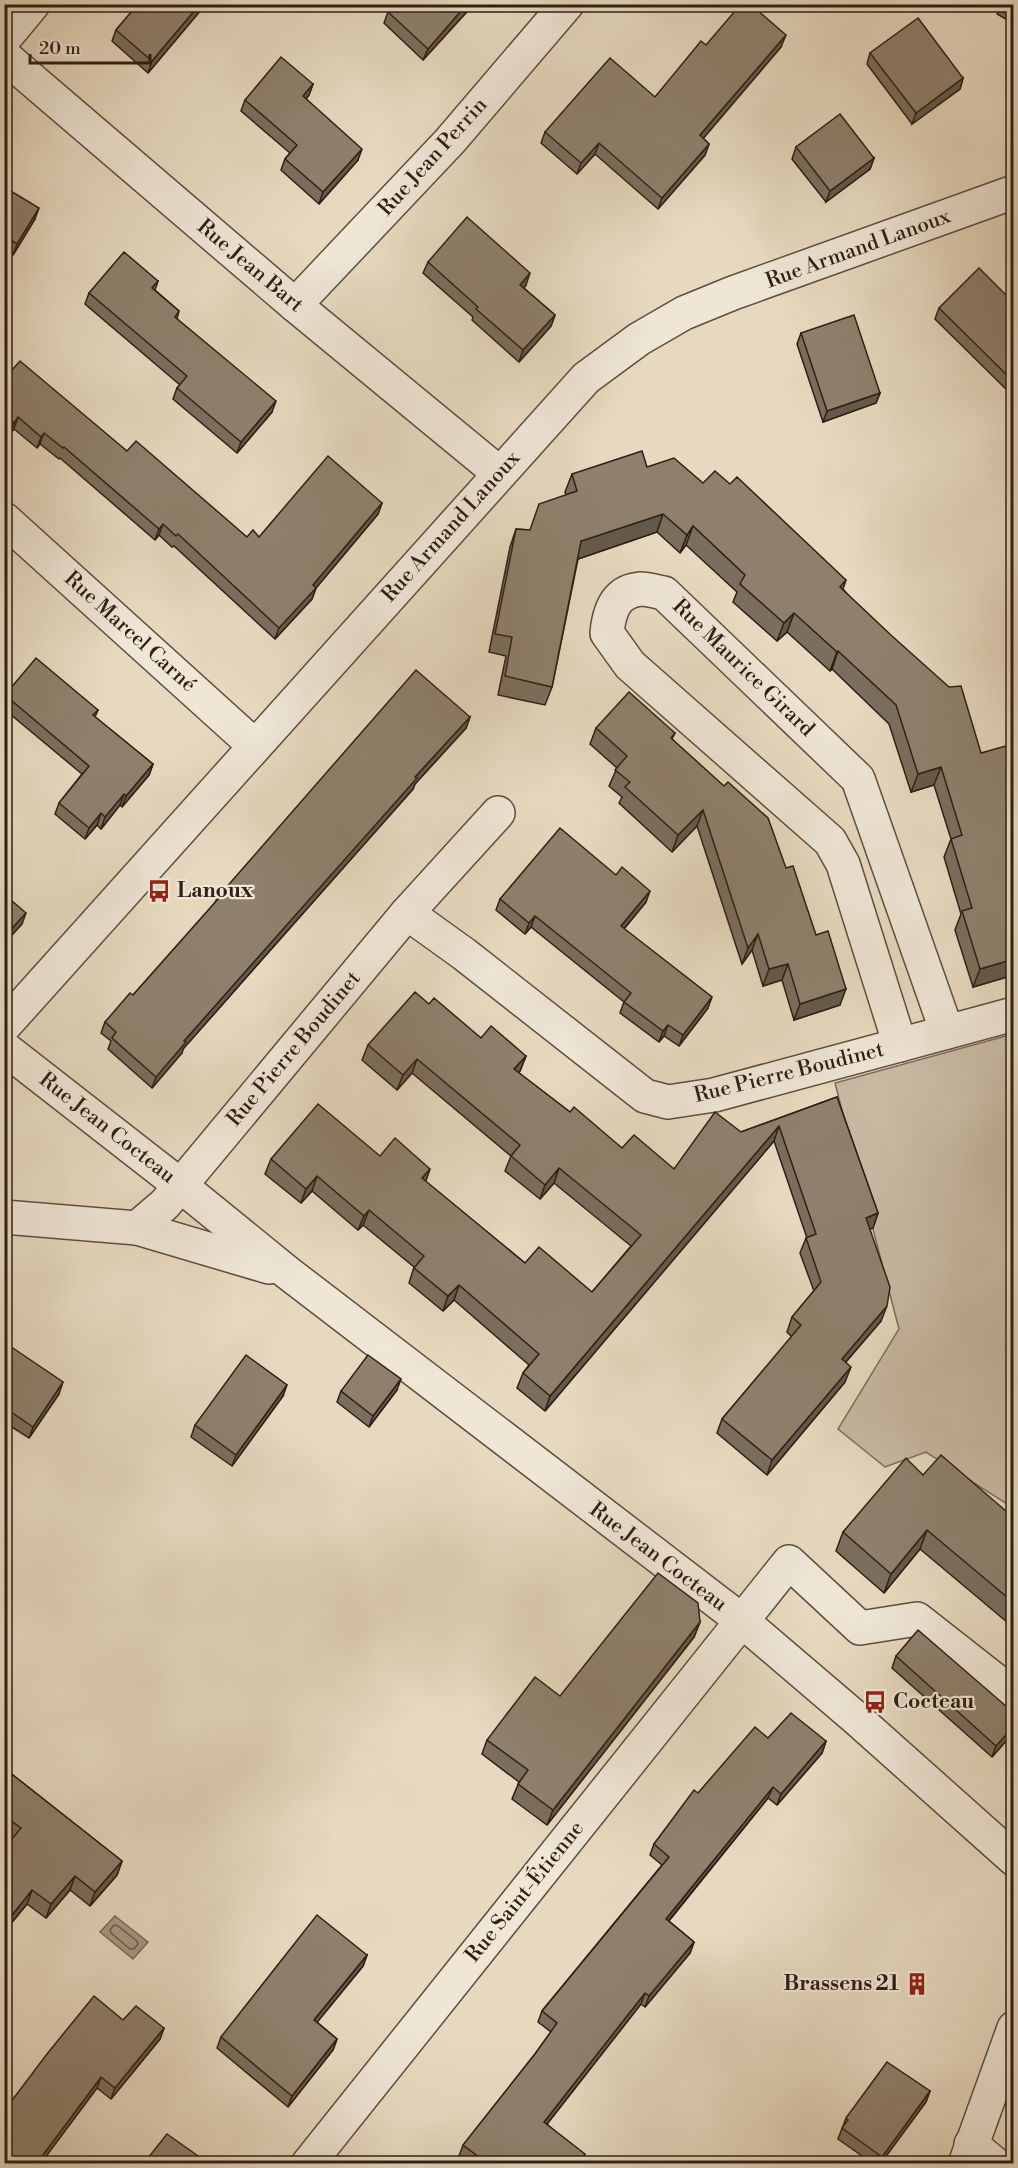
<svg xmlns="http://www.w3.org/2000/svg" width="1018" height="2168" viewBox="0 0 1018 2168" font-family="'Libre Bodoni',serif">
<rect width="100%" height="100%" fill="#e7d9c0"/>
<filter id="stains"><feTurbulence type="fractalNoise" baseFrequency=".00333" numOctaves="4"/><feColorMatrix values="0 0 0 0 .2 0 0 0 0 .09 0 0 0 0 .02 0 0 0 .5 -.17"/></filter>
<radialGradient id="worn" r=".72"><stop offset=".6" stop-color="#630" stop-opacity="0"/><stop offset="1" stop-color="#630" stop-opacity=".3"/></radialGradient>
<!-- green -->
<path fill="#c8b9a3" stroke="#7c6c5c" stroke-width="1.5" d="M1013,1034V1508L926,1452L885,1467L838,1429L899,1329L835,1083Z"/>
<!-- water -->
<path fill="#a89a86" stroke="#786958" stroke-width="1.5" d="M115,1916L148,1942L133,1959L100,1932Z"/>
<g fill="none" stroke-linecap="round" stroke-linejoin="round">
<!-- shore -->
<path stroke="#6c5c4d" stroke-width="1.5" d="M114,1925L118,1926L137,1941L138,1944L134,1949H130L111,1933L110,1930Z"/>
<!-- minor casing -->
<g stroke="#5d4e3f" stroke-width="36">
<g id="minor">
<path d="M4,39L33,4"/>
<path d="M4,56L295,305L499,473"/>
<path d="M295,305L450,141L567,4"/>
<path d="M4,519L255,746"/>
<path d="M407,913L464,954L645,1096L668,1102L714,1095L1014,1014"/>
<path d="M4,1026L586,378L639,339L684,313L733,293L1014,192"/>
<path d="M900,1045L843,864L830,841L630,665L607,633C609,612 615,591 641,589C648,589 657,592 664,593L858,779L947,1032"/>
<path d="M4,1048L181,1186L288,1273L741,1620L857,1719L1014,1859"/>
<path d="M4,1217L137,1228L269,1267"/>
<path d="M137,1228L165,1204L407,913L498,813"/>
<path d="M971,2144L995,2164"/>
<path d="M308,2164L789,1562L860,1628L917,1619L1014,1695"/>
<path d="M965,2164L1014,2028"/>
</g>
</g>
<!-- minor -->
<use href="#minor" stroke="#efe6d6" stroke-width="33"/>
</g>
<!-- wall -->
<g fill="#7b6e5e" stroke="#2f1f14" stroke-width="1.5">
<path d="M135,4H206L148,73L112,41L116,30L136,7L134,6Z"/>
<path d="M474,4L423,60L384,23L388,12Z"/>
<path d="M1001,4H1014V24L997,14Z"/>
<path d="M706,45L781,47L703,138L709,144L705,155L658,209L595,154L577,174L541,143L545,132L655,97Z"/>
<path d="M870,53L963,78L960,89L912,124L867,64Z"/>
<path d="M313,84L309,95L306,99L358,160L319,204L281,170L285,159L290,153L241,111L245,100Z"/>
<path d="M796,147L874,158L870,169L826,202L792,159Z"/>
<path d="M4,187L35,219L13,255L4,250Z"/>
<path d="M428,262L526,285L524,288L555,315L551,326L519,362L472,320L473,317L423,273Z"/>
<path d="M158,281L155,290L179,311L177,319L272,412L237,453L173,399L177,388L180,385L85,304L89,293Z"/>
<path d="M1014,303V397L935,319L939,308Z"/>
<path d="M801,333L880,393L876,403L823,422L797,344Z"/>
<path d="M4,379L127,451L247,537H259L382,503L378,514L316,588L312,599L275,639L174,546L172,547L159,535L155,540L60,458L59,459L40,444L37,448L14,429L10,434L4,429Z"/>
<path d="M647,467L703,483L846,580L843,589L981,753L1014,772V975L973,987L955,930L961,914L944,857L951,839L934,785L911,792L889,724L832,669L830,671L787,632L777,641L733,602L737,592L686,545L680,553L657,532L578,559L552,687L545,705L498,695L506,656L489,652L510,547L516,529L530,530L566,495L565,492L572,474Z"/>
<path d="M5,695L98,710L95,717L153,764L149,775L122,807L120,805L101,829L97,825L85,839L55,814L59,803L82,774L4,709Z"/>
<path d="M470,717L466,728L415,784L413,789L183,1049L182,1053L152,1088L108,1049L111,1041L101,1033L105,1022L133,995L215,903L217,898Z"/>
<path d="M596,728L675,733L672,739L786,868L816,935L840,1005L794,1020L782,980L763,986L752,950L742,964L697,826L672,852L619,803L622,797L609,786L617,768L590,744Z"/>
<path d="M616,875L646,902L624,929L708,1008L679,1046L664,1036L659,1042L620,1013L624,1002L531,927L525,934L496,910L500,899Z"/>
<path d="M429,1004L481,1038L526,1056L519,1073L570,1112L622,1148L674,1169L741,1132L837,1097L878,1213L873,1228L870,1229L881,1321L846,1362L845,1382L767,1475L717,1433L722,1419L792,1337L787,1332L792,1317L814,1291L800,1253L806,1238H807L774,1141L545,1411L517,1388L523,1373L529,1365L454,1300L443,1311L409,1283L414,1267L363,1225L358,1230L312,1191L301,1203L265,1174L271,1159L380,1156L425,1181L525,1263L592,1292L631,1246L554,1183L540,1199L505,1171L511,1156L412,1073L397,1090L362,1060L368,1045Z"/>
<path d="M4,1342L59,1394L29,1438L4,1422Z"/>
<path d="M397,1390L369,1427L337,1402L341,1391Z"/>
<path d="M283,1396L232,1466L191,1437L195,1425Z"/>
<path d="M923,1475L1014,1518V1628L920,1549L884,1593L836,1551L843,1532Z"/>
<path d="M700,1622L694,1637L547,1825L512,1799L519,1782L482,1754L487,1740L560,1696Z"/>
<path d="M896,1656L1014,1713V1732L992,1757L892,1668Z"/>
<path d="M768,1738L826,1741L822,1753L777,1805L768,1798L669,1921L694,1942L690,1953L645,2007L641,2004L547,2124L581,2163H468L459,2156L463,2145L535,2054L551,2032L538,2022L542,2011L662,1865L650,1855L654,1844L698,1793Z"/>
<path d="M4,1768L122,1861L117,1875L90,1906L70,1890L46,1918L27,1904L4,1932V1849L12,1839L4,1834Z"/>
<path d="M367,1955L363,1966L317,2022L337,2039L333,2050L288,2107L217,2048L221,2037Z"/>
<path d="M123,2020L164,2028L160,2039L111,2099L97,2088L41,2163H4Z"/>
<path d="M930,2091L926,2102L881,2163H872L838,2139L846,2118Z"/>
</g>
<!-- shaded-wall -->
<g fill="#645a4c" stroke="#2f1f14" stroke-width="1.5">
<path d="M200,4H206L148,73L152,61Z"/>
<path d="M467,4H474L423,60L428,49Z"/>
<path d="M786,35L781,47L696,147L700,135Z"/>
<path d="M963,78L960,89L912,124L916,113Z"/>
<path d="M313,84L309,95L299,107L303,96Z"/>
<path d="M599,143L595,154L577,174L581,163Z"/>
<path d="M709,144L705,155L658,209L662,198Z"/>
<path d="M362,149L358,160L319,204L323,192Z"/>
<path d="M874,158L870,169L826,202L830,191Z"/>
<path d="M39,208L35,219L13,255L17,244Z"/>
<path d="M530,273L526,285L516,296L520,285Z"/>
<path d="M555,315L551,326L519,362L523,350Z"/>
<path d="M880,393L876,403L823,422L827,411Z"/>
<path d="M276,401L272,412L237,453L241,442Z"/>
<path d="M18,417L14,429L10,434L14,423Z"/>
<path d="M44,433L40,444L37,448L41,437Z"/>
<path d="M382,503L378,514L316,588L312,599L275,639L279,628L313,585Z"/>
<path d="M663,514L657,532L575,560L581,541Z"/>
<path d="M163,524L159,535L155,540L159,529Z"/>
<path d="M693,526L686,545L680,553L687,535Z"/>
<path d="M794,613L787,632L777,641L784,623Z"/>
<path d="M838,651L832,669L830,671L837,652Z"/>
<path d="M470,717L466,728L415,784L413,789L183,1049L182,1053L152,1088L156,1077L184,1041L415,777Z"/>
<path d="M153,764L149,775L122,807L126,796Z"/>
<path d="M941,767L934,785L911,792L918,774Z"/>
<path d="M124,794L120,805L101,829L105,817Z"/>
<path d="M703,810L697,826L672,852L678,835Z"/>
<path d="M101,813L97,825L85,839L89,828Z"/>
<path d="M650,891L646,902L617,937L621,926Z"/>
<path d="M26,913L22,924L4,944V937Z"/>
<path d="M535,916L531,927L525,934L529,923Z"/>
<path d="M758,934L752,950L742,964L748,948Z"/>
<path d="M1014,959V975L973,987L980,969Z"/>
<path d="M788,964L782,980L763,986L769,969Z"/>
<path d="M846,989L840,1005L794,1020L800,1004Z"/>
<path d="M712,997L708,1008L679,1046L683,1035Z"/>
<path d="M668,1025L664,1036L659,1042L663,1031Z"/>
<path d="M526,1056L520,1071L509,1084L514,1069Z"/>
<path d="M417,1059L412,1073L397,1090L403,1075Z"/>
<path d="M779,1126L774,1141L545,1411L550,1396Z"/>
<path d="M559,1168L554,1183L540,1199L545,1185Z"/>
<path d="M430,1169L425,1184L422,1178Z"/>
<path d="M317,1176L312,1191L301,1203L306,1189Z"/>
<path d="M369,1210L363,1225L358,1230L364,1216Z"/>
<path d="M878,1213L873,1228L861,1233L866,1218Z"/>
<path d="M459,1285L454,1300L443,1311L448,1296Z"/>
<path d="M887,1306L881,1321L836,1373L842,1359Z"/>
<path d="M851,1367L845,1382L767,1475L772,1460Z"/>
<path d="M401,1379L397,1390L369,1427L373,1416Z"/>
<path d="M63,1382L59,1394L29,1438L33,1427Z"/>
<path d="M287,1385L283,1396L232,1466L236,1455Z"/>
<path d="M927,1530L920,1549L884,1593L891,1574Z"/>
<path d="M700,1622L694,1637L547,1825L553,1810Z"/>
<path d="M1014,1726V1732L992,1757L996,1746Z"/>
<path d="M826,1741L822,1753L777,1805L781,1794Z"/>
<path d="M773,1787L768,1798L661,1930L666,1919Z"/>
<path d="M122,1861L117,1875L90,1906L95,1892Z"/>
<path d="M75,1876L70,1890L46,1918L51,1904Z"/>
<path d="M32,1890L27,1904L4,1932L9,1919Z"/>
<path d="M694,1942L690,1953L645,2007L649,1996Z"/>
<path d="M367,1955L363,1966L310,2031L314,2020Z"/>
<path d="M645,1993L641,2004L540,2133L544,2122Z"/>
<path d="M164,2028L160,2039L111,2099L115,2088Z"/>
<path d="M337,2039L333,2050L288,2107L292,2096Z"/>
<path d="M101,2077L97,2088L41,2163H37Z"/>
<path d="M930,2091L926,2102L881,2163H879L882,2157Z"/>
<path d="M585,2154L581,2163H577Z"/>
</g>
<!-- building -->
<g fill="#8f806d" stroke="#2f1f14" stroke-width="1.5">
<path d="M138,4H200L152,61L116,30Z"/>
<path d="M395,4H467L428,49L388,12Z"/>
<path d="M741,4H750L786,35L700,135L709,144L662,198L599,143L581,163L545,132L610,58L655,97L701,41L706,45Z"/>
<path d="M1004,4H1014V10Z"/>
<path d="M918,18L963,78L916,113L870,53Z"/>
<path d="M281,57L313,84L303,96L362,149L323,192L285,159L297,145L245,100Z"/>
<path d="M840,114L874,158L830,191L796,147Z"/>
<path d="M4,187L39,208L17,244L4,236Z"/>
<path d="M467,217L530,273L520,285L555,315L523,350L476,309L478,307L428,262Z"/>
<path d="M124,252L158,281L152,288L179,311L175,317L276,401L241,442L177,388L187,376L89,293Z"/>
<path d="M979,268L1014,303V382L939,308Z"/>
<path d="M854,315L880,393L827,411L801,333Z"/>
<path d="M20,361L127,451L136,441L247,537L253,530L259,537L328,456L382,503L313,585L316,588L279,628L178,534L176,536L163,524L159,529L64,447L63,448L44,433L41,437L18,417L14,423L4,414V379Z"/>
<path d="M642,451L647,467L674,458L703,483L715,471L730,484L737,477L846,580L840,587L892,636L949,687L961,686L981,753L1006,746L1014,772V959L980,969L962,911L972,908L951,839L962,835L941,767L918,774L896,705L838,651L837,652L794,613L784,623L740,584L745,575L693,526L687,535L663,514L581,541L552,687L505,676L512,637L495,634L516,529L530,530L539,504L577,491L572,474Z"/>
<path d="M36,658L98,710L93,715L153,764L126,796L124,794L105,817L101,813L89,828L59,803L89,766L5,695Z"/>
<path d="M416,670L470,717L415,777L417,778L184,1041L186,1042L156,1077L112,1038L116,1032L105,1022L130,993L133,995L218,899L217,898Z"/>
<path d="M629,692L675,733L671,738L724,786L728,782L768,818L786,868L793,866L816,935L828,931L846,989L800,1004L788,964L769,969L758,934L748,948L703,810L678,835L625,787L630,782L615,770L627,756L596,728Z"/>
<path d="M560,828L616,875L622,867L650,891L621,926L712,997L683,1035L668,1025L663,1031L624,1002L631,993L535,916L529,923L500,899Z"/>
<path d="M4,894L26,913L4,937Z"/>
<path d="M415,992L429,1004L434,998L481,1038L491,1026L526,1056L514,1069L570,1112L574,1107L622,1148L634,1135L674,1169L715,1112L741,1132L837,1097L878,1213L866,1218L890,1287L887,1306L842,1359L851,1367L772,1460L722,1419L801,1325L792,1317L821,1282L806,1238L816,1234L779,1126L550,1396L523,1373L539,1354L459,1285L448,1296L414,1268L424,1256L369,1210L364,1216L317,1176L306,1189L271,1159L318,1104L380,1156L395,1138L430,1169L422,1178L525,1263L539,1247L592,1292L641,1235L559,1168L545,1185L511,1156L520,1145L417,1059L403,1075L368,1045Z"/>
<path d="M4,1342L63,1382L33,1427L4,1407Z"/>
<path d="M246,1355L287,1385L236,1455L195,1425Z"/>
<path d="M368,1355L401,1379L373,1416L341,1391Z"/>
<path d="M941,1455L1014,1518V1603L927,1530L891,1574L843,1532L906,1458L923,1475Z"/>
<path d="M658,1573L698,1603L700,1622L553,1810L518,1784L528,1770L487,1740L535,1677L560,1696Z"/>
<path d="M918,1630L1014,1713V1726L996,1746L896,1656Z"/>
<path d="M791,1713L826,1741L781,1794L773,1787L666,1919L694,1942L649,1996L645,1993L544,2122L585,2154L577,2163H487L463,2145L535,2054L557,2023L542,2011L669,1857L654,1844L694,1790L698,1793L755,1727L768,1738Z"/>
<path d="M4,1768L122,1861L95,1892L75,1876L51,1904L32,1890L9,1919L4,1915V1849L21,1828L4,1816Z"/>
<path d="M317,1915L367,1955L314,2020L337,2039L292,2096L221,2037Z"/>
<path d="M94,1996L123,2020L136,2006L164,2028L115,2088L101,2077L37,2163H4V2111L47,2054Z"/>
<path d="M887,2062L930,2091L882,2157L842,2128L848,2120L846,2118Z"/>
<path d="M167,2134L208,2163H144Z"/>
</g>
<!-- icons -->
<defs>
<g id="bus-bare" transform="scale(1.8)"><path d="M-5-6H5V4H4V6H2V4H-2V6H-4V4H-5ZM-3.5-4V0h7V-4ZM-3.5 1.2v1.5H-2V1.2ZM2 1.2v1.5H3.5V1.2Z" fill="#8f2418" stroke="#efe6d6" stroke-width="2.5" paint-order="stroke"/></g>
<g id="building-bare" transform="scale(1.8)"><path d="M-4-6H4V6H1V3H-1V6H-4ZM-2.5-4.3h1.7v1.8h-1.7ZM.8-4.3h1.7v1.8H.8ZM-2.5-1h1.7V.8h-1.7ZM.8-1h1.7V.8H.8Z" fill="#8f2418" stroke="#efe6d6" stroke-width="2.5" paint-order="stroke"/></g>
</defs>
<g fill-rule="evenodd">
<use href="#bus-bare" x="159" y="891"/>
<use href="#bus-bare" x="875" y="1702"/>
<use href="#building-bare" x="917" y="1984"/>
</g>
<g text-anchor="middle" dominant-baseline="central" stroke-width="4.5" stroke-linejoin="round" paint-order="stroke">
<!-- street labels -->
<g font-size="21" fill="#2f1f14" stroke="#efe6d6">
<text transform="translate(433 157) rotate(-48)">Rue Jean Perrin</text>
<text transform="translate(858 249) rotate(-20)">Rue Armand Lanoux</text>
<text transform="translate(250 266) rotate(40)">Rue Jean Bart</text>
<text transform="translate(451 527) rotate(-48)">Rue Armand Lanoux</text>
<text transform="translate(130 632) rotate(42)">Rue Marcel Carné</text>
<text transform="translate(743 668) rotate(44)">Rue Maurice Girard</text>
<text transform="translate(294 1049) rotate(-50)">Rue Pierre Boudinet</text>
<text transform="translate(789 1073) rotate(-14)">Rue Pierre Boudinet</text>
<text transform="translate(107 1128) rotate(38)">Rue Jean Cocteau</text>
<text transform="translate(658 1557) rotate(37)">Rue Jean Cocteau</text>
<text transform="translate(525 1892) rotate(-51)">Rue Saint-Étienne</text>
</g>
<!-- poi labels -->
<g font-size="21" font-weight="bold" fill="#2f1f14" stroke="#efe6d6" text-anchor="start">
<text x="177" y="891">Lanoux</text>
<text x="893" y="1702">Cocteau</text>
<text x="899" y="1984" text-anchor="end">Brassens 21</text>
</g>
</g>
<!-- margin -->
<rect width="1018" height="2168" fill="none" stroke="#e7d9c0" stroke-width="24"/>
<rect x="6" y="6" width="1006" height="2156" fill="none" stroke="#2f1f14" stroke-width="3"/>
<rect x="12" y="12" width="994" height="2144" fill="none" stroke="#2f1f14" stroke-width="1.5"/>
<!-- scale -->
<path d="M30 54v9h120v-9" fill="none" stroke="#2f1f14" stroke-width="3"/>
<text x="39" y="54" font-size="18" fill="#2f1f14" stroke="#efe6d6" stroke-width="4.5" paint-order="stroke">20 m</text>
<rect width="100%" height="100%" filter="url(#stains)"/>
<rect width="100%" height="100%" fill="url(#worn)"/>
</svg>
